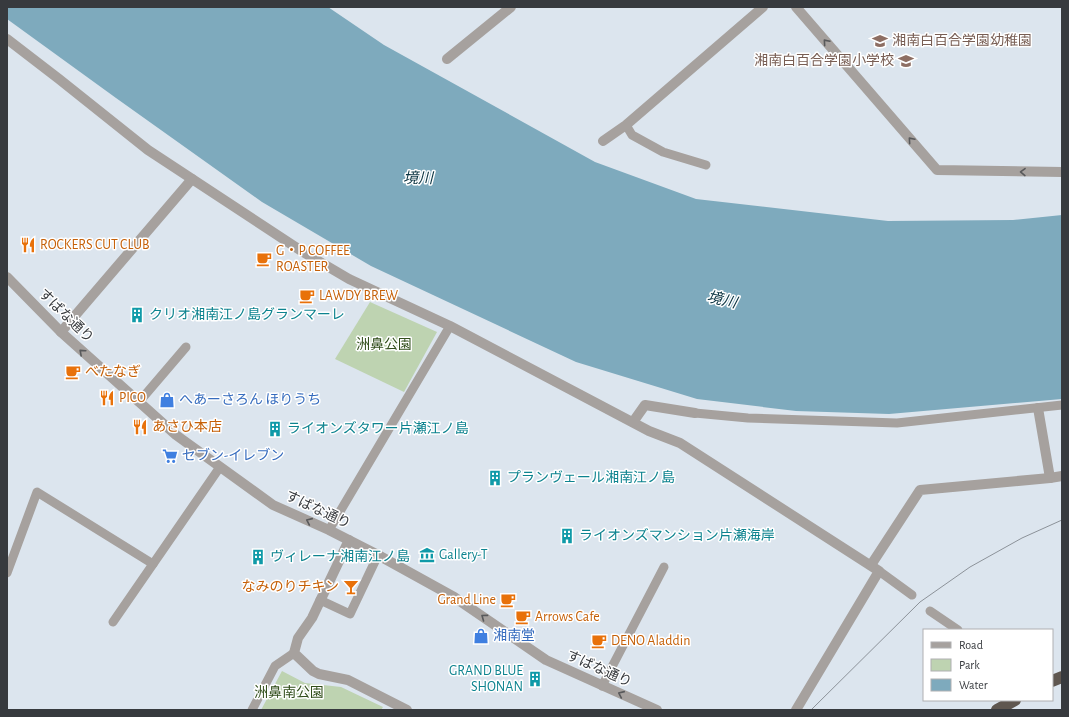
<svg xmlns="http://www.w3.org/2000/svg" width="1069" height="717" viewBox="0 0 1069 717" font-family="'Alegreya Sans','Noto Sans JP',sans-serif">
<rect width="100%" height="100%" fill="#dce5ee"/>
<!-- green -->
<g fill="#bed3b1">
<path d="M370,302L437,332L404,392L335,359Z"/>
<path d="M282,671L305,683L341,687L383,707L381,710H261Z"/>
</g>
<!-- water -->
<path fill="#7eaabd" d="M7,7H328L384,45L595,162L696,199L888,221L1013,220L1062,215V399L889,414L796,411L697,399L576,362L371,266L262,202L116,98L7,19Z"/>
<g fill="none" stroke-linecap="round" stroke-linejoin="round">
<!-- lane -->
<g stroke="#a6a19e" stroke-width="9">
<path d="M626,125L632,135L663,152L706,165"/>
<path d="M139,402L186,347"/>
<path d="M695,413L748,418L897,423L1062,405"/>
<path d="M329,530L450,326"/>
<path d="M879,571L912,595"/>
<path d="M7,573L37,492L153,564"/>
<path d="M320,600L350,614L378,555"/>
<path d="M930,611L958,630"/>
<path d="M113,622L220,467"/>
<path d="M602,686L664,567"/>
<path d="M252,710L275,666L294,653"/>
</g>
<!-- street -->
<g stroke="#a6a19e" stroke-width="10">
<path d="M796,7L937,170L1062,172"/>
<path d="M7,39L59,79L148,150L303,252L349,279L450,326L649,431L680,443L879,571L796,710"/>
<path d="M447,59L511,7"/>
<path d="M603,141L626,125L763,7"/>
<path d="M7,277L61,332L176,435L273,505L329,530L378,555L454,597L546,660L657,710"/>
<path d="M61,332L192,179"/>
<path d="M633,422L645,405L695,413"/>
<path d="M1050,478L1062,476"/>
<path d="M349,540L312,618L298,638L294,653L313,671L319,674L348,680L407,710"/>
<path d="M871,565L920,490L1050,478L1038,408"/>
</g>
<!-- highway -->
<g stroke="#5f5750" stroke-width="12">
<path d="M1052,681L1062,677"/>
<path d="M997,710L1015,700"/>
</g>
<!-- tram -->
<path stroke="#8c9299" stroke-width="1" d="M811,710L920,602L970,567L1022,538L1062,520"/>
</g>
<!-- one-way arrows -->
<defs><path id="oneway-chevron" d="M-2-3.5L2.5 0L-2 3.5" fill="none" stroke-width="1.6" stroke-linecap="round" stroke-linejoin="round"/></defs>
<g stroke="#58595b">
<use href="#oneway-chevron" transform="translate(826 42) rotate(-131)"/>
<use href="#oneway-chevron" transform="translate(911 140) rotate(-131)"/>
<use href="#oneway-chevron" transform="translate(1023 172) rotate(-179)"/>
<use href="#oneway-chevron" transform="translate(82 352) rotate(-138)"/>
<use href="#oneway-chevron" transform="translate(309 521) rotate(-156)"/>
<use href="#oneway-chevron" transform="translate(484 617) rotate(-144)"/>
<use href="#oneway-chevron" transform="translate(621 694) rotate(-156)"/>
</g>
<!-- icons -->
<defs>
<g id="school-bare" transform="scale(1.2)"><path d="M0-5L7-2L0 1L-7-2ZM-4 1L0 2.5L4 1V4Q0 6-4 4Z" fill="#8d6e63" stroke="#fff" stroke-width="2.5" paint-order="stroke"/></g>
<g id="restaurant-bare" transform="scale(1.2)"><path d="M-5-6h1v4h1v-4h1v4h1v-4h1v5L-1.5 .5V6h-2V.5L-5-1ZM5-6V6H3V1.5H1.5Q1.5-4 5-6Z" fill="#e8710a" stroke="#fff" stroke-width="2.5" paint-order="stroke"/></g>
<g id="cafe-bare" transform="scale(1.2)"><path d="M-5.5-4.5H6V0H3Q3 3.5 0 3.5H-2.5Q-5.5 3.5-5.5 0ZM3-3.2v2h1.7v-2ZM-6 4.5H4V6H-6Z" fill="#e8710a" stroke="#fff" stroke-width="2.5" paint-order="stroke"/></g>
<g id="building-bare" transform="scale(1.2)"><path d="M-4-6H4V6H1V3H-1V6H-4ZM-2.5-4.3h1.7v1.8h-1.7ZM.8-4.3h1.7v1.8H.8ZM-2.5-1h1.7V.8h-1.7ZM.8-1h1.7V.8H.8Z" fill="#0f9aa8" stroke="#fff" stroke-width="2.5" paint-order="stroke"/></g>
<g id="shop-bare" transform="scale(1.2)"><path d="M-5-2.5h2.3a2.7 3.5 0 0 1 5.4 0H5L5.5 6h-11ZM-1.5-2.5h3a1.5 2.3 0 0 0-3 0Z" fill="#3f7fe0" stroke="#fff" stroke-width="2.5" paint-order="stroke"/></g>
<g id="supermarket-bare" transform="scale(1.2)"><path d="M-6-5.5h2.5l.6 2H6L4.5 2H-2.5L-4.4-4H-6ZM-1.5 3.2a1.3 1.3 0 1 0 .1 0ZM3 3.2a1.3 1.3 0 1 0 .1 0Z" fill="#3f7fe0" stroke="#fff" stroke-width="2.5" paint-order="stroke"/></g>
<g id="museum-bare" transform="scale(1.2)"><path d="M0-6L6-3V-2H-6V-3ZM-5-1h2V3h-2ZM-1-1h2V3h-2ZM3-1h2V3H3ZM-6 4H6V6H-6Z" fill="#0f9aa8" stroke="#fff" stroke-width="2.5" paint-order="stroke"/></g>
<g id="bar-bare" transform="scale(1.2)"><path d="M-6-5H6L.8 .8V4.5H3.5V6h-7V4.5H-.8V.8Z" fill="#e8710a" stroke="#fff" stroke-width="2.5" paint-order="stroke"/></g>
</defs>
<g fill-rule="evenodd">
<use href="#school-bare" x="880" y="41"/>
<use href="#school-bare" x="906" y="61"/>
<use href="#restaurant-bare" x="28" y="245"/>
<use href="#cafe-bare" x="264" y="259"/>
<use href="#cafe-bare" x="307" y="296"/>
<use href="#building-bare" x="137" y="315"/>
<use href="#cafe-bare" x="73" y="372"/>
<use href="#restaurant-bare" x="107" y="398"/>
<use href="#shop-bare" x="167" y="400"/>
<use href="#restaurant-bare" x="140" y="427"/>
<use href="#building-bare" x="275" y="429"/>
<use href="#supermarket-bare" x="170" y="456"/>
<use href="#building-bare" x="495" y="478"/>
<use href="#building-bare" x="567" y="536"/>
<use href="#museum-bare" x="427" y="555"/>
<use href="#building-bare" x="258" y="557"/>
<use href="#bar-bare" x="351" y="587"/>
<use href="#cafe-bare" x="508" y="600"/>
<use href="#cafe-bare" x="523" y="617"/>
<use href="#shop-bare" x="481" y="636"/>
<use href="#cafe-bare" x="599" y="641"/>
<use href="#building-bare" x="535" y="679"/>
</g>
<g text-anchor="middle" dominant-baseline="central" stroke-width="3" stroke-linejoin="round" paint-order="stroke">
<!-- education labels -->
<g font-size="14" fill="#785e54" stroke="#fff" text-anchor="start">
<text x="892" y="41">湘南白百合学園幼稚園</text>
<text x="894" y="61" text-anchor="end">湘南白百合学園小学校</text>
</g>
<!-- food labels -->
<g font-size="14" fill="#c56008" stroke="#fff" text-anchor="start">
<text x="40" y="245">ROCKERS CUT CLUB</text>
<text x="276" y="251">G・P COFFEE<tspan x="276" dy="16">ROASTER</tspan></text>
<text x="319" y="296">LAWDY BREW</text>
<text x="85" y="372">べたなぎ</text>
<text x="119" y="398">PICO</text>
<text x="152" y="427">あさひ本店</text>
<text x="339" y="587" text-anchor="end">なみのりチキン</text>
<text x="496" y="600" text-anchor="end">Grand Line</text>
<text x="535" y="617">Arrows Cafe</text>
<text x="611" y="641">DENO Aladdin</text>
</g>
<!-- culture labels -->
<g font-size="14" fill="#0d838f" stroke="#fff" text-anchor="start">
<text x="149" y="315">クリオ湘南江ノ島グランマーレ</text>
<text x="287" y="429">ライオンズタワー片瀬江ノ島</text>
<text x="507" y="478">プランヴェール湘南江ノ島</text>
<text x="579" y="536">ライオンズマンション片瀬海岸</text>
<text x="439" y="555">Gallery-T</text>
<text x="270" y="557">ヴィレーナ湘南江ノ島</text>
<text x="523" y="671" text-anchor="end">GRAND BLUE<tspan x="523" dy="16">SHONAN</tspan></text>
</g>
<!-- street labels -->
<g font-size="14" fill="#373a3e" stroke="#fff">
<text transform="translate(66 316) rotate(44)">すばな通り</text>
<text transform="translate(318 510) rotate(25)">すばな通り</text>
<text transform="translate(599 669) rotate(24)">すばな通り</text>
</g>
<!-- park labels -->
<g font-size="14" fill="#314e1b" stroke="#fff">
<text x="384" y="345">洲鼻公園</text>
<text x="289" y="693">洲鼻南公園</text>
</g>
<!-- shop labels -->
<g font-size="14" fill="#366cbe" stroke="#fff" text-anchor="start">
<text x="179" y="400">へあーさろん ほりうち</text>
<text x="182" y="456">セブン-イレブン</text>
<text x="493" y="636">湘南堂</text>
</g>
<!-- water labels -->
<g font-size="15" font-style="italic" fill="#0a3341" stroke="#fff">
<text x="418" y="178">境川</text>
<text transform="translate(722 300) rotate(13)">境川</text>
</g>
</g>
<!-- border -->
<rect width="1069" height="717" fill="none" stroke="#373a3e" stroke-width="16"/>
<!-- legend -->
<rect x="923" y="629" width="130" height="72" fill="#ffffff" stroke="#afb0b2"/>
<rect x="931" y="642" width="20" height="6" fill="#a6a19e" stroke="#afb0b2"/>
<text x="959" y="649" font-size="12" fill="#373a3e">Road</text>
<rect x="931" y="659" width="20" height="12" fill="#bed3b1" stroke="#afb0b2"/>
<text x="959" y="669" font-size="12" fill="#373a3e">Park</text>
<rect x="931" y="679" width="20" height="12" fill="#7eaabd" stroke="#afb0b2"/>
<text x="959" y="689" font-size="12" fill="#373a3e">Water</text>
</svg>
